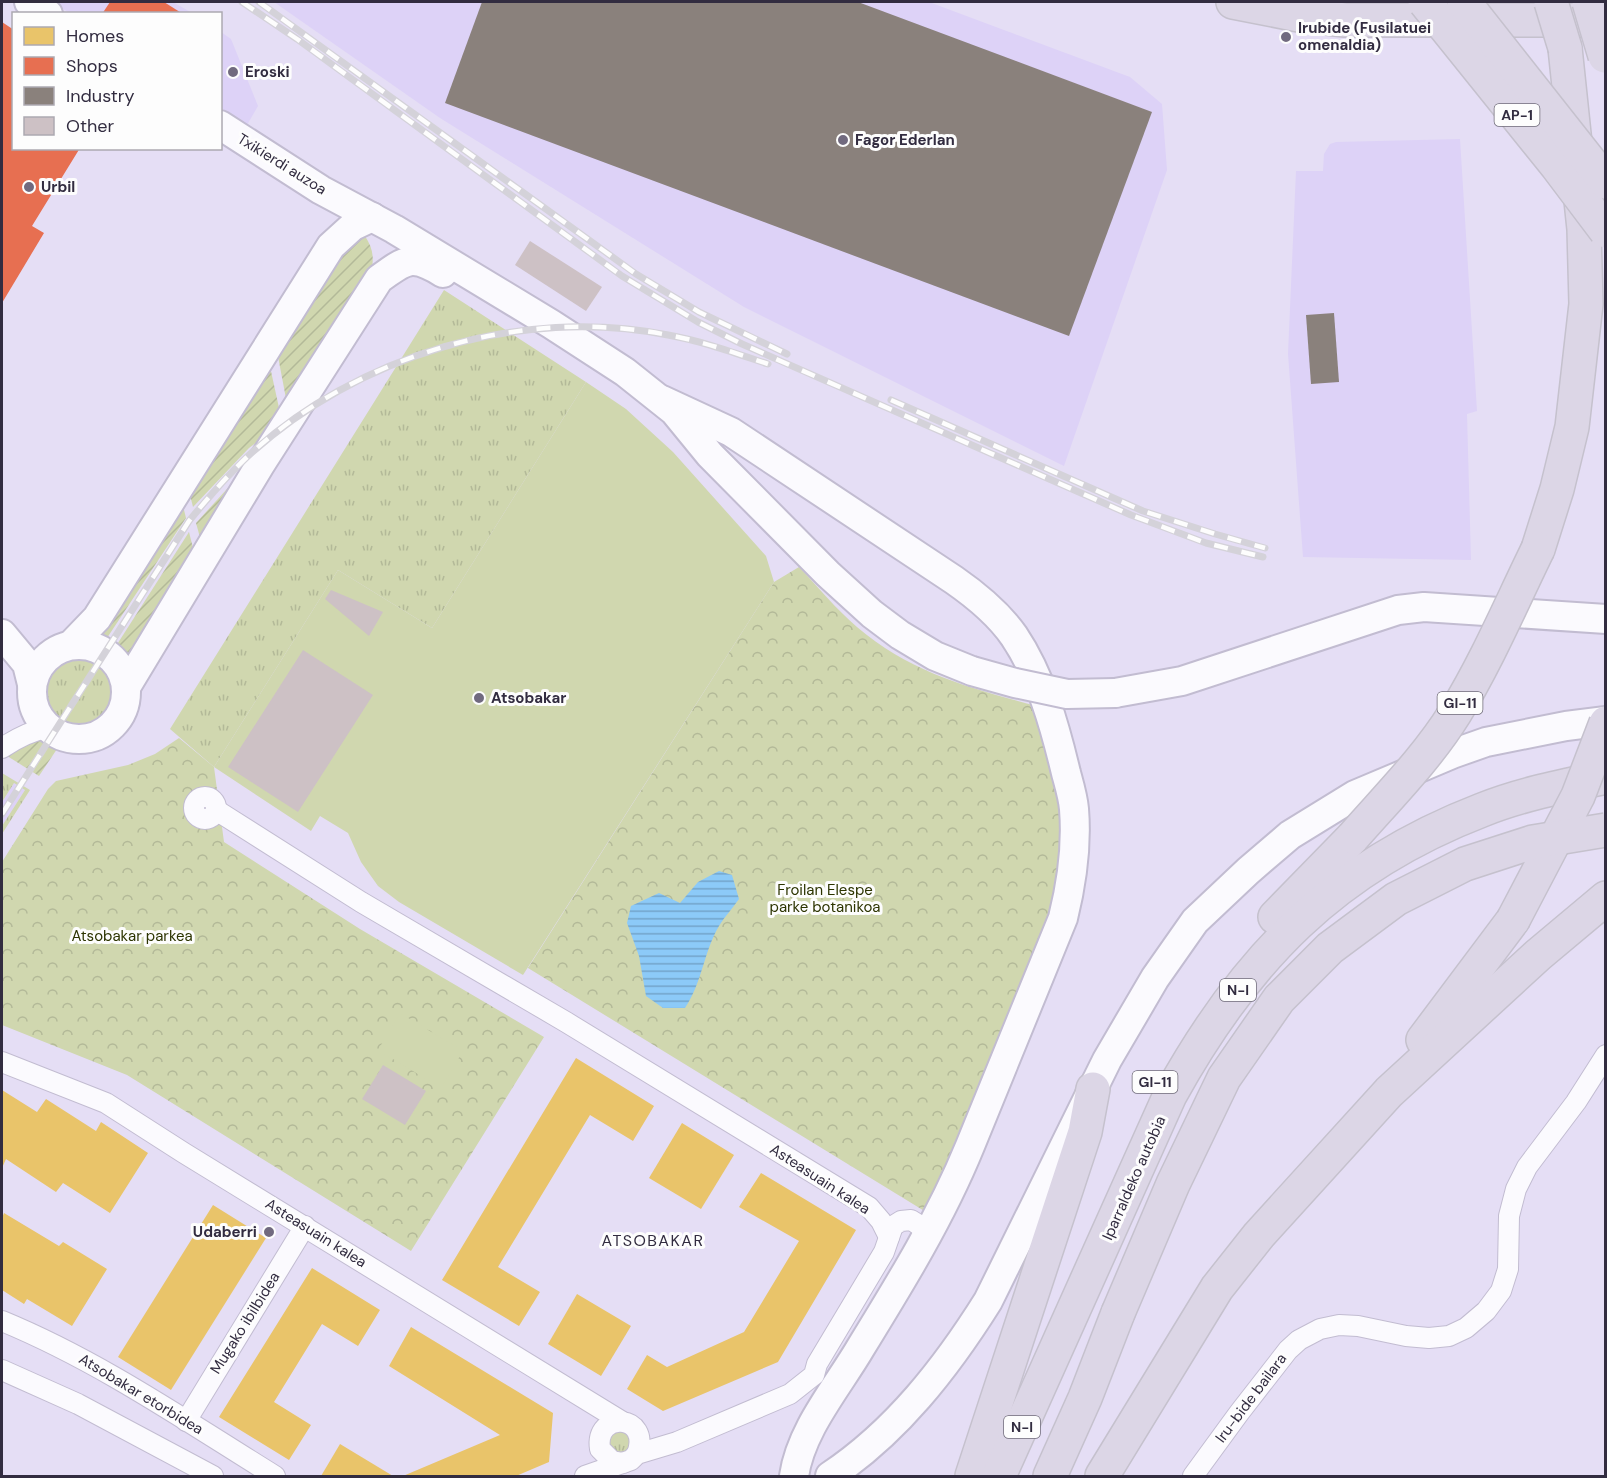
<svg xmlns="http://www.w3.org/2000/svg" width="1607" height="1478" viewBox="0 0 1607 1478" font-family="'DM Sans',sans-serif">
<defs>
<pattern id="grass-tufts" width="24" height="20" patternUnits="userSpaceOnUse" patternTransform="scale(1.5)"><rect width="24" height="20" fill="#d0d7af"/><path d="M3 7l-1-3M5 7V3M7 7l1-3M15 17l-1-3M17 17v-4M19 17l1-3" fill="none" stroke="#b3b998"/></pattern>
<pattern id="forest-crowns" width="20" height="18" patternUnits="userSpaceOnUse" patternTransform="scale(1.5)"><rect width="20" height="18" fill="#d0d7af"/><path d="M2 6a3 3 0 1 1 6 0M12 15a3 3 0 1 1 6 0" fill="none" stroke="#b3b998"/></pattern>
<pattern id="garden-furrows" width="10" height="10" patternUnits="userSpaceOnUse" patternTransform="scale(1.5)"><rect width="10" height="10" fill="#d0d7af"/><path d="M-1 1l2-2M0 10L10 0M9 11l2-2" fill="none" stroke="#b3b998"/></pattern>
<pattern id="water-rules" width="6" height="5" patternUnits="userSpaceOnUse" patternTransform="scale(1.5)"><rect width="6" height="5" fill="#8ccaf8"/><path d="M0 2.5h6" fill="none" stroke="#73a4ca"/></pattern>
</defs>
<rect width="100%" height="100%" fill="#e5def5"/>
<!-- built -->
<g fill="#ddd2f7">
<path d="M51,2H173L192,13H70Z"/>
<path d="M274,2H929L1130,77L1162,104L1167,170L1064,466L744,307L440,118Z"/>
<path d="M221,32L231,39L258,106L247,125L221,108Z"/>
<path d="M1460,139L1477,411L1467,414L1471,560L1303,557L1288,354L1296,171H1323L1324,154L1330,144L1336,142Z"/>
<path d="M14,783L25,790L2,826V802Z"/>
</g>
<!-- grass -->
<g fill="url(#grass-tufts)">
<path d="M444,290L586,382L432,628L338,570L214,767L170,729Z"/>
<circle cx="79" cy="693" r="34"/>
<path d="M2,773L30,790L2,834V826L25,790L14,783L2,802Z"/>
<path d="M621,1430L631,1436L630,1451L618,1454L609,1447L611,1435Z"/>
</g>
<!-- forest -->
<g fill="url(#forest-crowns)">
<path d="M799,567C818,587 836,609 857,627C911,673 970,688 1036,706L1058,776L1064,850L1056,906L1043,930L926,1212L528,968L774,582Z"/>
<path d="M179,738L214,767L224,842L360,929L544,1037L411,1251L127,1075L2,1025V862L48,789L56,781L128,765L155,754Z"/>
</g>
<!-- garden -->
<g fill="url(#garden-furrows)">
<path d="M365,236C372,247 374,255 372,268L287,404L277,351L343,245Z"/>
<path d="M269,362L281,417L273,430L249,448L193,507L189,491Z"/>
<path d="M247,467L201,541L196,523Z"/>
<path d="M182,502L186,518L107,638L94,635Z"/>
<path d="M189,532L194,552L128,658L116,646Z"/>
<path d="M40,741L57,749L39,776L4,754L27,743Z"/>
</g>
<!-- pitch -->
<g fill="#d0d7af">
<path d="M586,382L626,409L673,452L766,556L774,582L523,975L399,902L378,886L361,862L348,833L320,816L311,831L214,767L338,570L432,628Z"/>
<path d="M400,1013L463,1051L441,1088L378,1050Z"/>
</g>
<!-- water -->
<path fill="url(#water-rules)" d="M719,871L732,875L739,899C733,908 725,916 719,926C704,951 702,983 685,1008H663L646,996L639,956L627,923L631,906L659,893L680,903L698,882Z"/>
<!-- homes -->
<g fill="#e9c46a">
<path d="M576,1058L654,1106L633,1141L590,1115L498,1267L540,1292L519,1326L442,1280Z"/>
<path d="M2,1090L37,1112L46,1099L96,1131L101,1122L148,1153L110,1213L63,1183L56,1192L6,1159L2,1168Z"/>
<path d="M682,1123L734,1155L701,1209L649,1178Z"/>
<path d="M761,1173L856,1230L778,1362L663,1411L627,1389L647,1355L667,1367L744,1332L799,1241L739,1207Z"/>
<path d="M213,1205L266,1238L171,1390L118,1357Z"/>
<path d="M4,1213L59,1246L63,1242L107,1269L72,1326L27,1299L24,1304L2,1290V1218Z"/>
<path d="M312,1268L380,1310L358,1346L322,1324L274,1402L311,1425L289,1460L219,1417Z"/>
<path d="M577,1294L631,1326L601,1376L548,1344Z"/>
<path d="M411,1327L553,1413L549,1462L516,1476H403L500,1435L389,1366Z"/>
<path d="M340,1444L393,1476H321Z"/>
</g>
<!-- shops -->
<g fill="#e76f51">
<path d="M110,2H164L183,14H102Z"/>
<path d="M2,22L14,30V148H80L32,226L44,233L2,303Z"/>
</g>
<!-- industry -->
<g fill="#8a817c">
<path d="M482,2H858L1152,112L1069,336L445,103Z"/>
<path d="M1334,313L1339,382L1311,384L1306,315Z"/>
</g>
<!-- building -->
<g fill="#cdc1c5">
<path d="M530,241L602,287L586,311L515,265Z"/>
<path d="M331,590L383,612L369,636L325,599Z"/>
<path d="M303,650L373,695L298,812L228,767Z"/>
<path d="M383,1065L426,1091L405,1125L362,1099Z"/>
</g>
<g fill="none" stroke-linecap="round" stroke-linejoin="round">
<!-- street casing -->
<g stroke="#c2bcd1" stroke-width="22">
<g id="street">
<path d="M2,748C17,738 30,731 47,728"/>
<circle cx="205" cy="808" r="11"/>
<path d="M216,810L361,902L566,1022L869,1207L881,1221L889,1237"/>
<path d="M2,1062L106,1103L184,1153L621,1421"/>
<path d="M2,1321C99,1361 186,1421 275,1476"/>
<path d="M2,1370L78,1404L213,1476"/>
<path d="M186,1421L305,1226"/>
<path d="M623,1463L612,1461L600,1449C594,1410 652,1414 637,1454"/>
<path d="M585,1476L631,1460L637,1454L677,1442L790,1394L814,1375L817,1364L884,1252L893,1226L901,1221L911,1220L919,1225L927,1237"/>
<path d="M1193,1476L1239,1413L1288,1350L1299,1340L1320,1329L1339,1325L1358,1326L1406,1336L1429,1338L1449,1336L1466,1328L1486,1311L1501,1291L1508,1269L1509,1216L1516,1189L1527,1167L1576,1102L1606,1055"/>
</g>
</g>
<!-- secondary casing -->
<g stroke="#c2bcd1" stroke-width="32">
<g id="secondary">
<path d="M29,2L48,14"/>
<path d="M220,125L321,190L394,229L551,324L625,372L674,411L710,455L828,574L872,614L900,635L935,656L972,671"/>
<path d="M662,400L731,432L954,580C977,596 998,613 1014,636C1041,676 1055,727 1066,773C1069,784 1073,797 1074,809C1077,846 1072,882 1063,918L970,1146C941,1217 901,1282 861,1347C837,1388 801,1429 794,1476"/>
<path d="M2,634L27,664L32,684"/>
<circle cx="79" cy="692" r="47"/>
<path d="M71,645L97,618L331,246L353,226L372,217"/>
<path d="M126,687L260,465L379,279C406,259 412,254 443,273"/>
<path d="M1115,693L1182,681L1398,610L1424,607L1606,619"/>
<path d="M830,1476C896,1432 946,1368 988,1301L1107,1060L1155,978L1195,921L1248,871L1290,835L1355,795L1452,754L1486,742L1566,726L1606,721"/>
</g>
</g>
<!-- highway casing -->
<g stroke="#c5c1cd" stroke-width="36">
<g id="highway">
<path d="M1233,2L1299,15L1345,20H1583L1606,24"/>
<path d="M1538,549L1557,489L1572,427L1586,304L1584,229L1565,48"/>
<path d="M1275,917L1353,837"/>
<path d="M1423,1040L1513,920"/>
<path d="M972,1476L1085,1132L1093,1089"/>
<path d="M999,1476L1170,1095C1245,959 1334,867 1482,810C1522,794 1564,786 1606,777"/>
<path d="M1050,1476L1085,1398L1118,1313"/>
<path d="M1102,1476L1217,1288L1259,1235L1389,1092L1538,955L1606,898"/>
</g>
</g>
<!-- street -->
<use href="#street" stroke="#fbfafe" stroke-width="20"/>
<!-- secondary -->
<use href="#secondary" stroke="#fbfafe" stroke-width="28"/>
<!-- highway -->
<use href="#highway" stroke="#dcd6e6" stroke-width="33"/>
<!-- rail casing -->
<g stroke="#d4d2d9" stroke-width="7">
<g id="rail">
<path d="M242,2L297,39L622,276L698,322L742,344L1131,515L1206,543L1263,557"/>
<path d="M259,2L636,274L699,312L787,354"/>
<path d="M891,400L1143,511L1215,534L1265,548"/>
<path d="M2,814L189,521C207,499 226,477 247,457C357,355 521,306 668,335C702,341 735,353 768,364"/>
</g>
</g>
<!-- rail -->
<use href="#rail" stroke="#fdfdfd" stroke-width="4.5" stroke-dasharray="14" stroke-linecap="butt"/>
<!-- secondary-bridge casing -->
<g stroke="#c2bcd1" stroke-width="32" stroke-linecap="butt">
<path id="secondary-bridge" d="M972,671L1015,683L1067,694L1115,693"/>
</g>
<!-- highway-bridge casing -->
<g stroke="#c5c1cd" stroke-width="36" stroke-linecap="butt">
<g id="highway-bridge">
<path d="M1425,2L1557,166L1606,231"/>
<path d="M1464,2L1606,182"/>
<path d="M1551,2L1565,48"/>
<path d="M1589,2L1605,56"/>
<path d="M1353,837C1388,797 1427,758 1455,713C1487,661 1511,604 1538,549"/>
<path d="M1513,920L1578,796L1606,723"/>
<path d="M1118,1313L1173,1184L1224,1078L1279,999L1330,948L1396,899L1465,864L1533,842L1606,830"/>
</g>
</g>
<!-- secondary-bridge -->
<use href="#secondary-bridge" stroke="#fbfafe" stroke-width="28"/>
<!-- highway-bridge -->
<use href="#highway-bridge" stroke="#dcd6e6" stroke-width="33"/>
</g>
<!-- markers -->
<g fill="#716a7f" stroke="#fdfdfd" stroke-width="2">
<circle cx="1286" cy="37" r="6"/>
<circle cx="233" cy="72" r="6"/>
<circle cx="843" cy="140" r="6"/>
<circle cx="29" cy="187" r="6"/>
<circle cx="479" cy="698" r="6"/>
<circle cx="269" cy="1232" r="6"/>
</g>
<g text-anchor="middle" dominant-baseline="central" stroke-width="6" stroke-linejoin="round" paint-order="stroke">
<!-- shield labels -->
<g fill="#fdfdfd" stroke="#6f6b79" stroke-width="1.5">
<rect x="1494.5" y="104" width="45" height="22" rx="4.5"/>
<rect x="1437.5" y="692" width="45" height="22" rx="4.5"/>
<rect x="1220" y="979" width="36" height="22" rx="4.5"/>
<rect x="1132.5" y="1071" width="45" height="22" rx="4.5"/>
<rect x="1004" y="1416" width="36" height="22" rx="4.5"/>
</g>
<g font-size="14" font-weight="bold" fill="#322c40">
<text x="1517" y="115">AP-1</text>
<text x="1460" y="703">GI-11</text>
<text x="1238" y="990">N-I</text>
<text x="1155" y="1082">GI-11</text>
<text x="1022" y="1427">N-I</text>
</g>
<!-- poi labels -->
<g font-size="15" font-weight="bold" fill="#322c40" stroke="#fdfdfd" text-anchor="start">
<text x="1298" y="28">Irubide (Fusilatuei<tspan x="1298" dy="17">omenaldia)</tspan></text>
<text x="245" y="72">Eroski</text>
<text x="855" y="140">Fagor Ederlan</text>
<text x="41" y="187">Urbil</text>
<text x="491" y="698">Atsobakar</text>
<text x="257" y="1232" text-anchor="end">Udaberri</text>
</g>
<!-- street labels -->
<g font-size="15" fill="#322c40" stroke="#fdfdfd">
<text transform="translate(282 164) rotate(32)">Txikierdi auzoa</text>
<text transform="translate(1134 1178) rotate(-66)">Iparraldeko autobia</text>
<text transform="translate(820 1179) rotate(33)">Asteasuain kalea</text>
<text transform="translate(316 1233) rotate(32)">Asteasuain kalea</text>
<text transform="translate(245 1323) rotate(-58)">Mugako ibilbidea</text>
<text transform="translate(141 1394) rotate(31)">Atsobakar etorbidea</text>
<text transform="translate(1251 1398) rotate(-53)">Iru-bide bailara</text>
</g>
<!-- park labels -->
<g font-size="15" fill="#2c3400" stroke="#fdfdfd">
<text x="825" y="890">Froilan Elespe<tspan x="825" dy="17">parke botanikoa</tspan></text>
<text x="132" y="936">Atsobakar parkea</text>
</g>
<!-- neighbourhood labels -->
<g font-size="16" letter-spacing="1.5" fill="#322c40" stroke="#fdfdfd">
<text x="653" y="1240">ATSOBAKAR</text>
</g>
</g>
<!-- border -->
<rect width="1607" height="1478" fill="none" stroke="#322c40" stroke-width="6"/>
<!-- legend -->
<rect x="12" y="12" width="210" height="138" fill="#fdfdfd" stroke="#aca9b1" stroke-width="1.5"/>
<rect x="24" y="27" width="30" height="18" fill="#e9c46a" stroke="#aca9b1" stroke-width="1.5"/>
<text x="66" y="42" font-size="18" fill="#322c40">Homes</text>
<rect x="24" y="57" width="30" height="18" fill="#e76f51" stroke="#aca9b1" stroke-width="1.5"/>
<text x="66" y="72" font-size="18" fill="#322c40">Shops</text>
<rect x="24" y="87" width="30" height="18" fill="#8a817c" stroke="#aca9b1" stroke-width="1.5"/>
<text x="66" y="102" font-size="18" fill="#322c40">Industry</text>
<rect x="24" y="117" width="30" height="18" fill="#cdc1c5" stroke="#aca9b1" stroke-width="1.5"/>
<text x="66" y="132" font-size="18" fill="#322c40">Other</text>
</svg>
